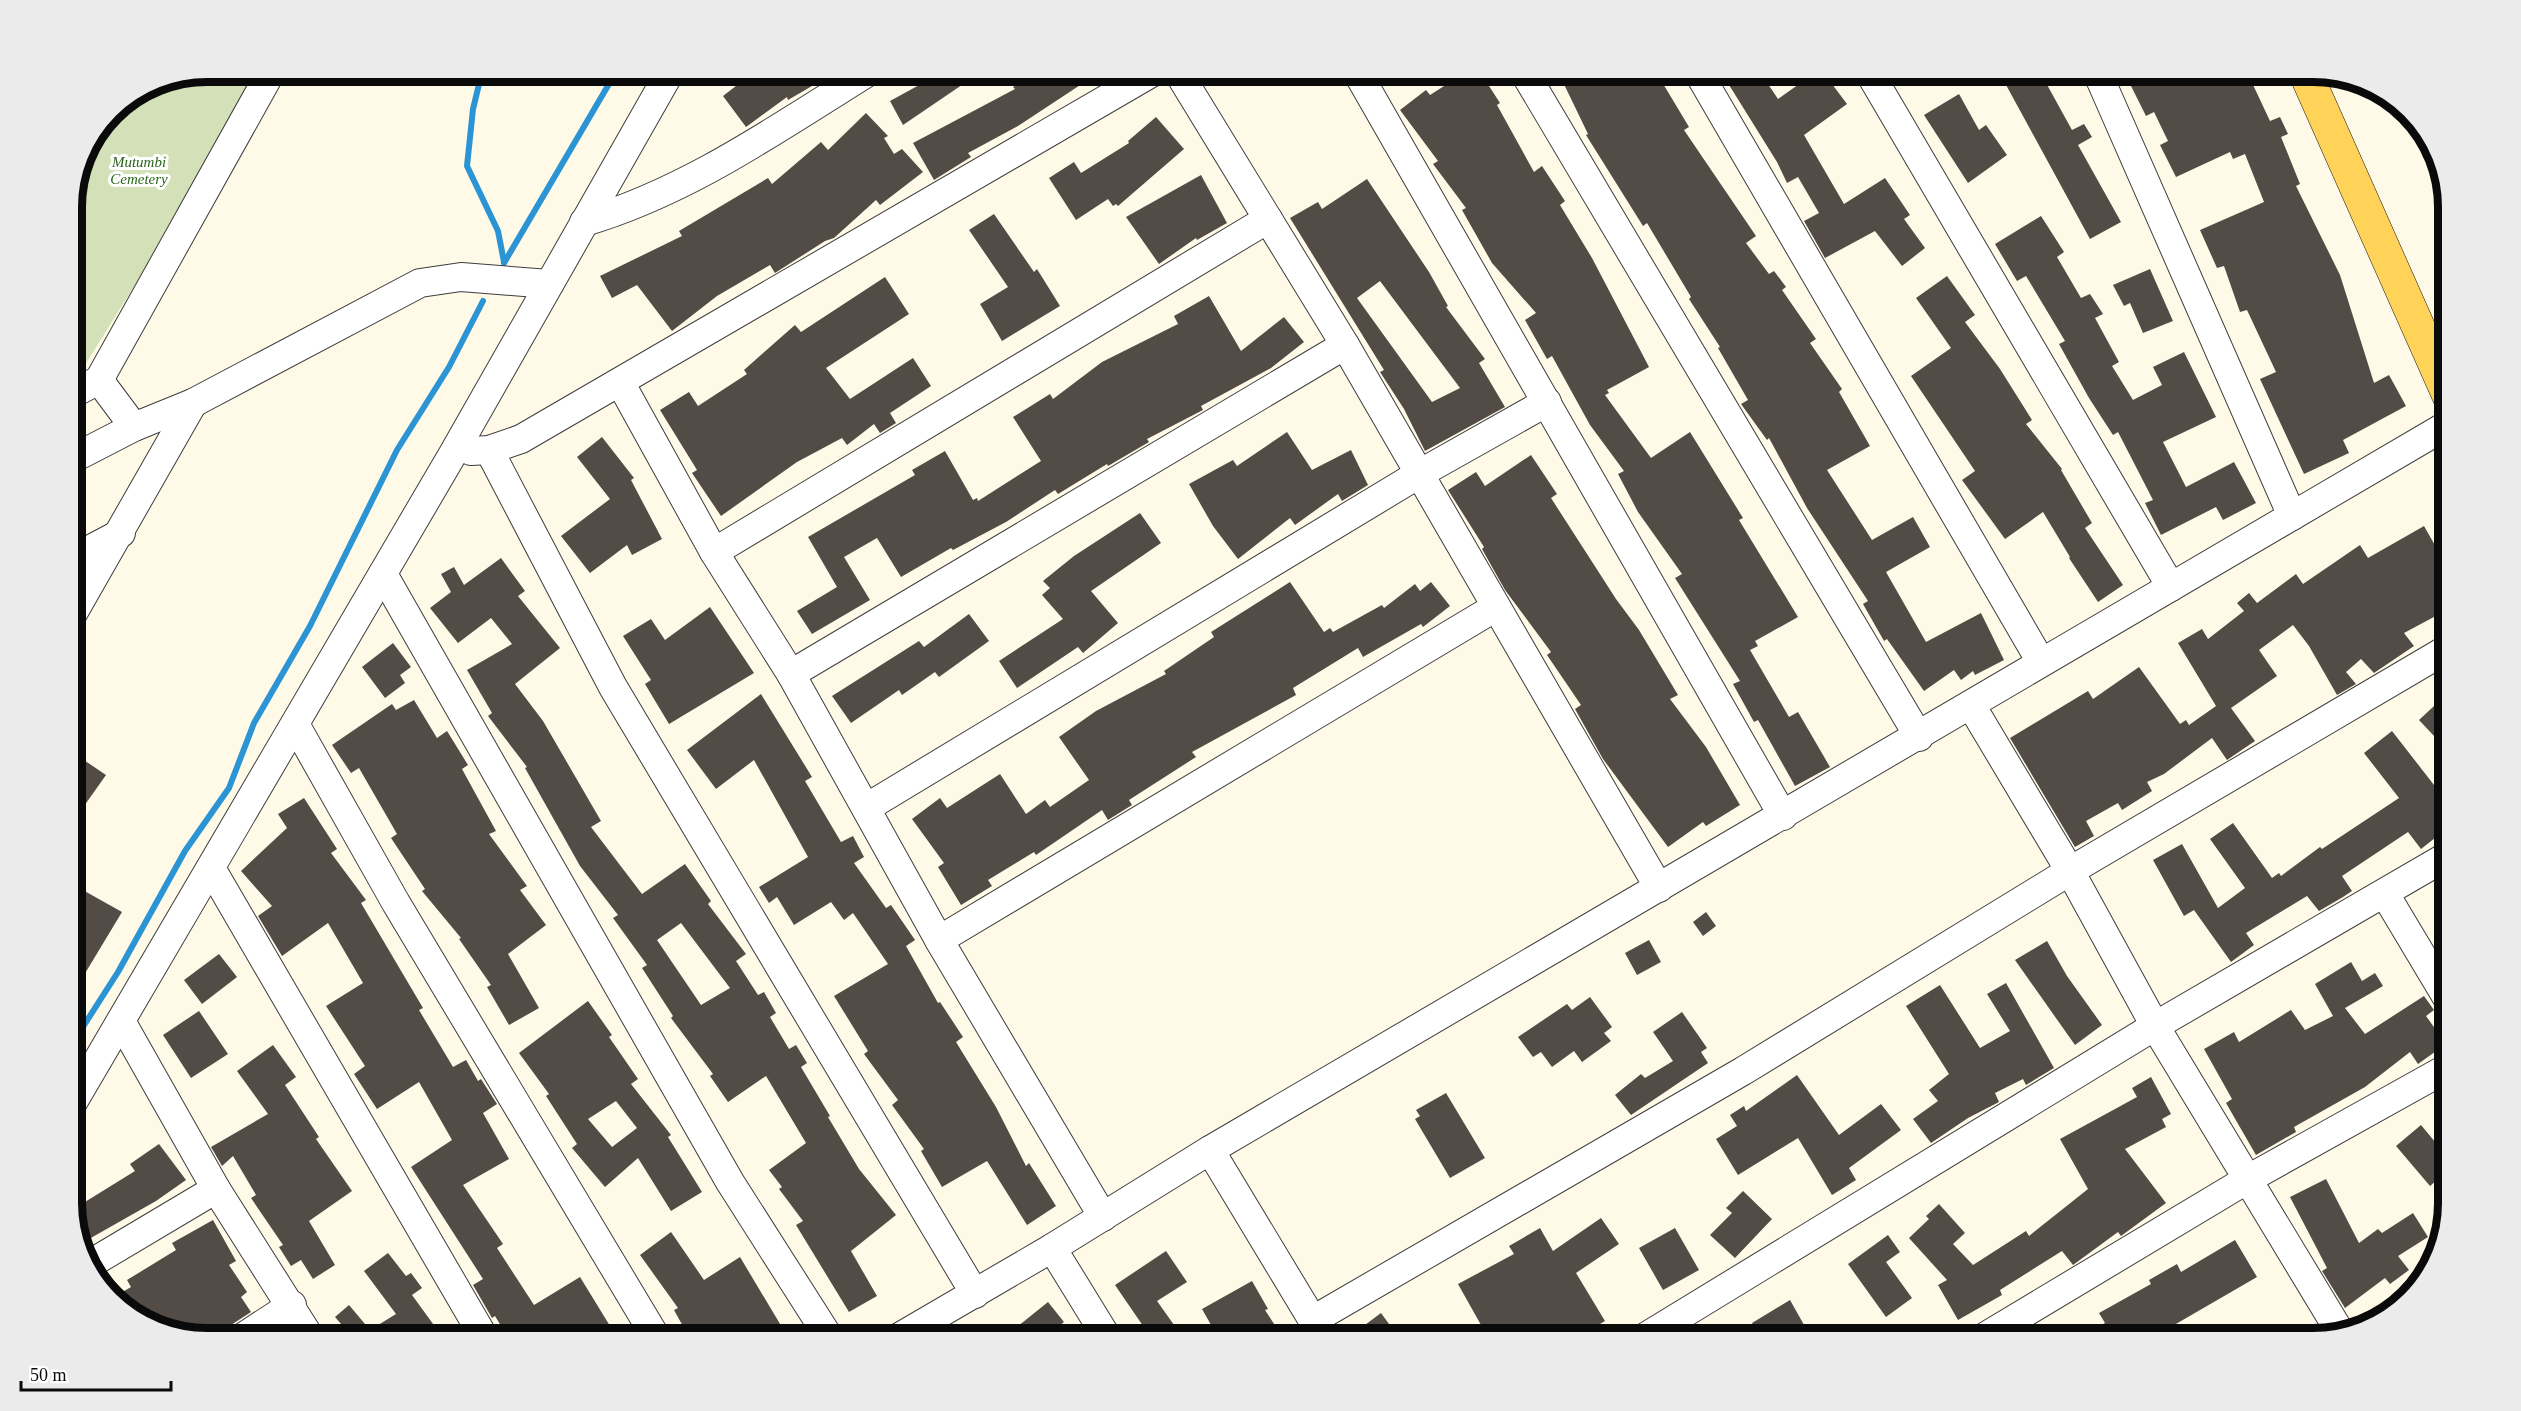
<svg xmlns="http://www.w3.org/2000/svg" width="2521" height="1411" viewBox="0 0 2521 1411" font-family="Georgia,serif">
<rect width="100%" height="100%" fill="#fffae7"/>
<!-- cemetery -->
<path fill="#d4e1b8" d="M207,72H268L85,365L72,371V199L86,148L112,111L156,82Z"/>
<g fill="none" stroke-linecap="round" stroke-linejoin="round">
<!-- stream -->
<g stroke="#2a94d5" stroke-width="6">
<path d="M482,72L473,109L467,166L498,231L504,262"/>
<path d="M504,263L616,72"/>
<path d="M72,1044L118,972L185,851L229,788L254,723L310,626L397,450L449,367L483,301"/>
</g>
</g>
<!-- building -->
<g fill="#534b46" fill-rule="evenodd">
<path d="M754,72H836L788,100L787,97L746,127L723,96Z"/>
<path d="M943,72H981L903,125L890,101Z"/>
<path d="M1037,72H1100L1018,126L968,153L971,157L934,180L913,143L1015,89L1013,87Z"/>
<path d="M1466,72H1480L1500,103L1497,105L1534,172L1542,166L1565,201L1560,205L1592,258L1649,367L1607,390L1609,393L1605,395L1651,458L1690,432L1743,518L1739,520L1798,617L1755,641L1758,646L1750,650L1789,717L1798,712L1830,767L1795,786L1758,720L1754,722L1733,684L1740,681L1675,578L1682,574L1638,512L1618,474L1624,471L1590,425L1552,356L1547,359L1525,320L1536,313L1492,263L1462,210L1466,208L1433,164L1438,161L1400,110L1426,90L1430,95Z"/>
<path d="M1574,72H1649L1657,85L1662,82L1689,127L1684,130L1756,236L1746,243L1769,274L1774,271L1786,287L1782,290L1816,339L1810,343L1842,389L1839,392L1870,446L1827,470L1872,540L1913,517L1930,547L1886,572L1926,642L1981,613L2004,660L1975,675L1973,671L1961,680L1954,670L1924,691L1887,639L1884,641L1863,604L1868,601L1807,508L1769,438L1767,440L1741,404L1748,400L1718,348L1720,347L1689,299L1691,297L1647,223L1643,226L1586,135L1588,134L1561,78Z"/>
<path d="M1721,72H1760L1778,99L1816,72H1823L1847,104L1804,135L1844,204L1885,178L1910,215L1904,219L1925,248L1902,266L1875,231L1825,258L1804,221L1819,213L1798,177L1787,183L1777,162Z"/>
<path d="M1999,72H2040L2072,130L2084,124L2092,137L2078,145L2121,222L2090,239Z"/>
<path d="M2124,72H2247L2270,121L2280,117L2288,134L2281,137L2300,184L2296,186L2340,275L2374,383L2389,375L2406,406L2343,440L2349,453L2304,474L2260,379L2276,372L2247,310L2240,312L2224,266L2217,268L2200,230L2264,202L2245,154L2233,159L2230,152L2176,177L2160,145L2168,141L2154,112L2146,116Z"/>
<path d="M1959,94L1979,130L1986,125L2007,155L1968,183L1924,115Z"/>
<path d="M866,113L888,136L884,138L894,154L902,149L923,172L880,205L876,200L834,238L825,241L775,273L770,265L717,296L672,331L637,285L612,298L600,276L682,236L679,231L768,178L772,184L821,142L828,150Z"/>
<path d="M1156,117L1184,149L1118,206L1116,204L1113,206L1108,199L1076,220L1049,178L1074,162L1081,173L1129,143L1128,141Z"/>
<path d="M1201,175L1227,223L1197,240L1196,238L1159,264L1126,217Z"/>
<path d="M1367,179L1429,272L1448,306L1446,307L1485,359L1479,363L1505,407L1425,451L1404,409L1380,372L1384,370L1290,218L1318,202L1322,209ZM1380,281L1460,388L1432,402L1357,298Z"/>
<path d="M994,214L1034,272L1037,269L1060,306L1002,341L980,304L1008,287L969,230Z"/>
<path d="M2041,216L2064,252L2057,257L2081,298L2090,294L2103,314L2095,318L2119,362L2112,366L2133,400L2162,385L2153,367L2184,352L2216,417L2163,442L2186,487L2234,462L2256,503L2223,520L2216,507L2161,535L2145,503L2153,500L2118,432L2113,435L2089,398L2059,344L2065,341L2026,276L2017,281L1995,244Z"/>
<path d="M2150,269L2173,321L2143,333L2130,303L2124,306L2113,285Z"/>
<path d="M1947,276L1975,315L1965,322L2000,369L2032,420L2026,424L2062,469L2061,470L2092,523L2085,528L2123,585L2098,602L2069,558L2070,557L2043,512L2005,539L1962,480L1975,471L1911,376L1951,348L1916,298Z"/>
<path d="M885,277L909,314L826,368L850,399L913,358L931,386L890,413L896,423L880,433L874,424L847,445L842,438L797,462L721,516L692,473L697,470L660,410L689,392L698,406L747,374L744,370L795,325L801,332Z"/>
<path d="M1209,296L1241,351L1284,317L1304,342L1271,368L1201,406L1203,410L1147,439L1149,442L1108,466L1107,464L1058,494L1055,490L1006,522L953,550L951,548L901,577L877,538L844,557L870,600L812,634L797,611L837,587L808,537L915,475L912,470L945,451L973,500L977,498L978,501L1041,461L1013,417L1050,394L1053,399L1102,362L1178,324L1174,316Z"/>
<path d="M1287,432L1312,470L1351,450L1368,485L1342,501L1338,494L1295,525L1290,518L1238,559L1213,526L1189,484L1233,460L1237,466Z"/>
<path d="M602,437L634,478L631,480L662,539L632,555L627,545L590,573L561,536L610,499L577,457Z"/>
<path d="M1531,455L1557,494L1551,498L1616,599L1639,630L1678,695L1670,699L1706,747L1740,805L1706,826L1703,822L1668,847L1603,759L1575,709L1581,705L1547,655L1551,652L1505,590L1482,549L1484,547L1448,490L1476,472L1485,486Z"/>
<path d="M1140,513L1161,543L1091,591L1118,623L1083,653L1078,647L1017,688L999,661L1063,619L1042,595L1050,588L1043,581L1074,556Z"/>
<path d="M2424,526L2449,570V589L2438,595L2447,610L2404,633L2414,646L2374,673L2361,659L2346,672L2356,684L2337,695L2309,646L2293,625L2259,650L2277,676L2231,708L2255,741L2227,760L2212,738L2164,774L2147,782L2152,791L2122,810L2118,803L2086,821L2094,836L2075,847L2010,738L2088,691L2093,699L2139,667L2180,724L2186,720L2189,725L2216,706L2178,643L2202,629L2208,639L2244,611L2237,603L2249,593L2257,603L2296,574L2303,584L2360,545L2368,558Z"/>
<path d="M501,558L525,591L518,596L560,648L515,684L543,721L601,821L591,827L642,894L685,864L711,901L708,904L746,954L736,961L758,995L764,992L776,1013L770,1017L789,1049L796,1045L807,1063L801,1067L830,1116L828,1117L859,1169L896,1215L851,1251L877,1296L849,1312L796,1225L803,1221L779,1189L782,1187L769,1170L806,1143L766,1076L728,1102L710,1076L713,1074L671,1018L673,1016L642,968L647,965L613,918L618,915L580,866L525,768L527,767L488,716L492,713L467,670L512,644L491,618L458,643L430,608L451,592L441,574L454,567L464,585ZM681,923L730,988L701,1005L657,940Z"/>
<path d="M1290,582L1324,632L1330,628L1333,632L1382,605L1384,608L1415,584L1420,591L1431,582L1450,606L1423,627L1421,624L1363,657L1358,648L1293,688L1296,695L1192,752L1196,757L1129,800L1132,805L1108,820L1102,810L1036,855L1034,852L988,880L992,886L961,905L938,867L944,863L912,819L940,798L947,808L1000,774L1026,814L1045,800L1050,807L1089,780L1059,737L1096,711L1166,674L1164,671L1214,637L1211,632Z"/>
<path d="M710,607L754,673L669,724L645,684L651,680L623,636L651,619L665,640Z"/>
<path d="M969,614L989,641L939,677L935,672L902,695L899,690L851,723L832,696L919,641L924,647Z"/>
<path d="M393,643L411,667L400,675L405,683L385,698L362,667Z"/>
<path d="M2449,692V752L2419,720Z"/>
<path d="M761,694L812,777L805,781L841,842L853,836L864,857L854,863L886,908L891,905L915,940L906,946L938,1003L940,1002L963,1037L956,1042L996,1107L1026,1166L1029,1163L1056,1206L1027,1225L987,1161L942,1187L921,1151L924,1149L892,1105L898,1100L864,1054L868,1051L834,996L888,964L853,913L844,920L831,902L794,925L777,897L769,903L759,887L808,857L754,760L716,789L687,750Z"/>
<path d="M414,700L437,738L447,731L468,765L462,769L496,831L489,834L527,886L520,890L546,925L508,954L539,1008L509,1025L487,987L491,985L459,939L461,938L422,891L425,889L391,838L397,834L359,768L351,773L332,745L392,704L396,710Z"/>
<path d="M2392,731L2434,785L2449,775V827L2421,849L2408,832L2342,876L2352,891L2343,897L2319,911L2307,896L2246,933L2254,945L2231,962L2194,910L2184,916L2153,860L2182,844L2218,908L2245,888L2210,839L2233,823L2272,878L2279,873L2281,876L2320,847L2322,849L2399,798L2364,753Z"/>
<path d="M72,752L106,775L72,823Z"/>
<path d="M304,798L337,849L331,853L366,900L361,903L423,1008L419,1010L453,1067L466,1060L478,1081L481,1079L497,1104L483,1113L509,1159L463,1185L503,1244L497,1248L534,1305L580,1277L618,1339H509L495,1316L492,1318L473,1285L483,1279L411,1167L452,1140L419,1082L377,1109L354,1074L365,1066L326,1006L363,983L328,923L282,956L258,916L272,906L241,871L287,828L278,814Z"/>
<path d="M72,884L122,912L72,995Z"/>
<path d="M1706,912L1716,926L1703,936L1693,922Z"/>
<path d="M1649,940L1661,962L1637,975L1625,953Z"/>
<path d="M2047,941L2067,976L2102,1025L2075,1045L2015,960Z"/>
<path d="M219,954L237,977L202,1004L184,980Z"/>
<path d="M2351,962L2362,981L2375,973L2383,986L2345,1008L2365,1034L2424,996L2434,1010L2426,1016L2446,1044L2418,1064L2410,1052L2365,1087L2294,1127L2296,1132L2256,1155L2226,1103L2232,1099L2204,1049L2234,1032L2239,1042L2291,1010L2305,1030L2333,1016L2315,984Z"/>
<path d="M2006,983L2054,1068L2026,1085L2023,1079L1995,1093L1999,1102L1968,1118L1931,1143L1913,1119L1938,1101L1929,1090L1949,1074L1906,1006L1940,985L1980,1048L2010,1031L1987,994Z"/>
<path d="M1590,997L1612,1027L1604,1033L1611,1041L1582,1062L1574,1051L1552,1067L1541,1052L1533,1057L1518,1037L1567,1004L1572,1010Z"/>
<path d="M588,1001L612,1035L609,1037L638,1079L631,1084L671,1135L668,1137L702,1192L671,1211L638,1158L605,1187L572,1148L577,1144L546,1096L549,1094L519,1053ZM616,1101L637,1128L612,1147L588,1119Z"/>
<path d="M199,1011L228,1054L191,1078L163,1035Z"/>
<path d="M1682,1012L1707,1048L1701,1052L1708,1063L1631,1115L1615,1095L1641,1074L1645,1078L1673,1061L1653,1032Z"/>
<path d="M273,1045L296,1077L285,1085L319,1137L316,1139L352,1191L309,1221L335,1265L313,1279L301,1260L291,1266L279,1247L283,1245L251,1198L256,1195L233,1156L222,1166L211,1147L268,1114L237,1071Z"/>
<path d="M1797,1075L1839,1135L1881,1104L1901,1130L1849,1168L1856,1180L1832,1195L1798,1138L1738,1175L1716,1139L1737,1126L1730,1115L1744,1106L1746,1111Z"/>
<path d="M2151,1077L2171,1114L2162,1119L2166,1127L2125,1149L2166,1203L2121,1236L2118,1232L2073,1265L2062,1251L2000,1290L2002,1295L1958,1320L1938,1285L1947,1280L1909,1238L1929,1219L1926,1216L1939,1204L1965,1233L1953,1244L1973,1265L2026,1231L2029,1236L2088,1189L2060,1139L2137,1097L2132,1088Z"/>
<path d="M1446,1093L1485,1158L1450,1178L1415,1119L1420,1116L1416,1110Z"/>
<path d="M2421,1125L2436,1143L2449,1132V1170L2430,1186L2396,1146Z"/>
<path d="M159,1144L186,1180L156,1201L82,1243L72,1210L135,1171L130,1164Z"/>
<path d="M2326,1179L2359,1243L2378,1229L2382,1233L2413,1213L2428,1237L2398,1256L2409,1270L2390,1284L2385,1278L2345,1308L2322,1271L2327,1268L2290,1197Z"/>
<path d="M1743,1191L1772,1219L1735,1258L1710,1235L1732,1213L1726,1208Z"/>
<path d="M1601,1218L1619,1244L1576,1273L1605,1321L1575,1339H1492L1484,1324L1481,1325L1458,1284L1514,1254L1509,1246L1540,1228L1553,1251Z"/>
<path d="M213,1220L236,1261L229,1265L247,1292L241,1297L251,1312L231,1325L225,1334L217,1339H207L140,1321L114,1297L131,1287L127,1280L176,1250L172,1243Z"/>
<path d="M1675,1228L1699,1270L1663,1290L1639,1248Z"/>
<path d="M671,1232L704,1280L740,1257L789,1339H690L674,1310L678,1308L640,1255Z"/>
<path d="M1888,1235L1900,1252L1886,1262L1912,1298L1886,1317L1848,1264Z"/>
<path d="M2235,1240L2257,1277L2150,1339H2077L2105,1323L2099,1313L2151,1284L2149,1280L2177,1264L2181,1272Z"/>
<path d="M1166,1251L1187,1282L1157,1301L1184,1339H1152L1115,1285Z"/>
<path d="M388,1253L406,1276L411,1273L422,1288L412,1295L444,1339H354L335,1317L349,1305L370,1330L396,1314L364,1271Z"/>
<path d="M1252,1281L1268,1309L1265,1310L1284,1339H1219L1202,1309Z"/>
<path d="M1790,1300L1812,1339H1761L1752,1323Z"/>
<path d="M1048,1302L1064,1322L1043,1339H1002Z"/>
<path d="M1381,1313L1400,1339H1346Z"/>
</g>
<g fill="none" stroke-linecap="round" stroke-linejoin="round">
<!-- minor casing -->
<g stroke="#3d3d3d" stroke-width="30">
<g id="minor">
<path d="M1178,72L1345,345L1659,888"/>
<path d="M1357,72L1783,816"/>
<path d="M1524,72L1919,737"/>
<path d="M1698,72L2041,662"/>
<path d="M1869,72L2171,587"/>
<path d="M2097,72L2292,516"/>
<path d="M584,222C687,192 778,128 868,72"/>
<path d="M99,380L134,427"/>
<path d="M620,382L714,552L791,674L939,940L1103,1217"/>
<path d="M72,394L99,380L271,72"/>
<path d="M489,450L613,687L975,1294"/>
<path d="M471,451L489,450L521,439L1153,72"/>
<path d="M72,459L134,427L193,403L420,283L461,277L549,284"/>
<path d="M714,552L1268,219"/>
<path d="M72,559L121,533"/>
<path d="M383,574L730,1182L830,1339"/>
<path d="M72,615L193,403"/>
<path d="M791,674L1345,345"/>
<path d="M1971,705L2070,871L2155,1026L2340,1332"/>
<path d="M295,724L396,903L657,1339"/>
<path d="M866,808L1419,474L1547,402"/>
<path d="M211,868L485,1339"/>
<path d="M2385,894L2449,1001"/>
<path d="M939,940L1496,607"/>
<path d="M121,1021L216,1189L311,1339"/>
<path d="M72,1104L454,452L670,72"/>
<path d="M1210,1150L1324,1339"/>
<path d="M1052,1248L1108,1339"/>
<path d="M90,1264L216,1189"/>
<path d="M1313,1320L1743,1071L2070,871L2449,648"/>
<path d="M240,1339L292,1305"/>
<path d="M896,1339L1052,1248L1210,1150L2449,424"/>
<path d="M1642,1339L2155,1026L2449,855"/>
<path d="M1981,1339L2248,1179L2449,1067"/>
</g>
</g>
<!-- major casing -->
<g stroke="#1b1b1b" stroke-width="34">
<path id="major" d="M2305,72L2449,396"/>
</g>
<!-- minor -->
<use href="#minor" stroke="#fff" stroke-width="28"/>
<!-- major -->
<use href="#major" stroke="#ffd357" stroke-width="33"/>
</g>
<g text-anchor="middle" dominant-baseline="central" stroke-width="6" stroke-linejoin="round" paint-order="stroke">
<!-- park labels -->
<g font-size="15" font-style="italic" fill="#296418" stroke="#fff">
<text x="139" y="162">Mutumbi<tspan x="139" dy="17">Cemetery</tspan></text>
</g>
</g>
<!-- crop -->
<path d="M0 0H2521V1411H0ZM207 82H2313A125 125 0 0 1 2438 207V1203A125 125 0 0 1 2313 1328H207A125 125 0 0 1 82 1203V207A125 125 0 0 1 207 82Z" fill="#ebebeb" fill-rule="evenodd"/>
<path fill="none" stroke="#0a0a0a" stroke-width="8" d="M207 82H2313A125 125 0 0 1 2438 207V1203A125 125 0 0 1 2313 1328H207A125 125 0 0 1 82 1203V207A125 125 0 0 1 207 82Z"/>
<!-- scale -->
<path d="M21 1381v9h150v-9" fill="none" stroke="#0a0a0a" stroke-width="3"/>
<text x="30" y="1381" font-size="18" fill="#0a0a0a" stroke="#ffffff" stroke-width="4.5" paint-order="stroke">50 m</text>
</svg>
